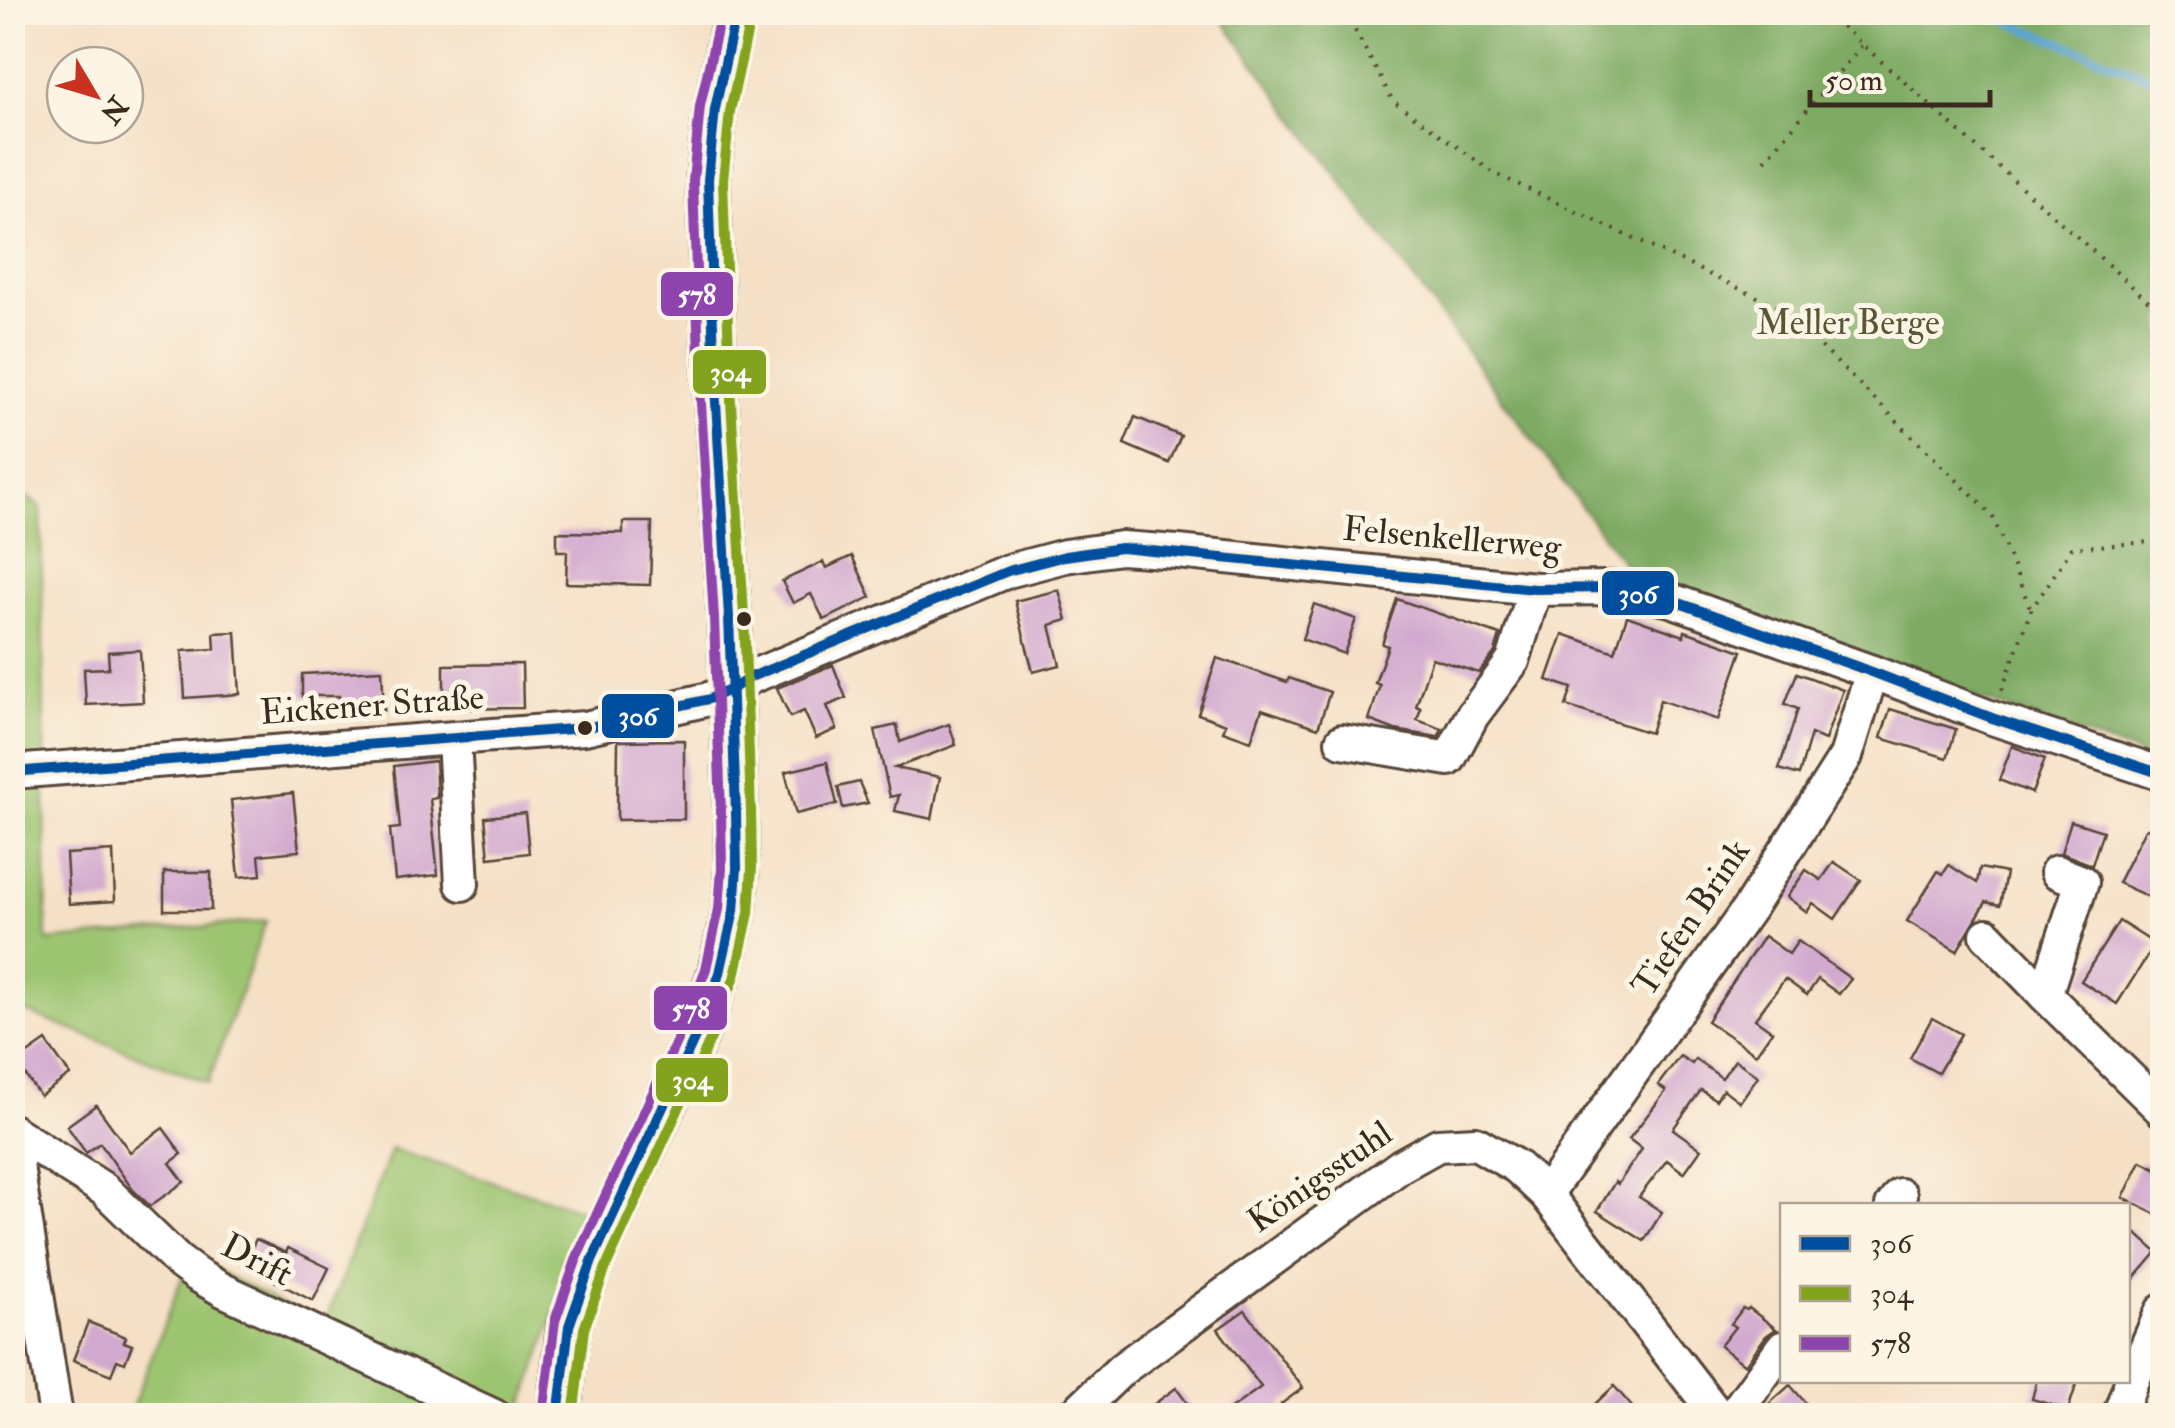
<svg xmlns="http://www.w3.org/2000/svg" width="2175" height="1428" viewBox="0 0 2175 1428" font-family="'IM FELL Double Pica',serif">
<rect width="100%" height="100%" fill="#fcf5e5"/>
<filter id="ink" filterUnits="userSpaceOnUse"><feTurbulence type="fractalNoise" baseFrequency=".01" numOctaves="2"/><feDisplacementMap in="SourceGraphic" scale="20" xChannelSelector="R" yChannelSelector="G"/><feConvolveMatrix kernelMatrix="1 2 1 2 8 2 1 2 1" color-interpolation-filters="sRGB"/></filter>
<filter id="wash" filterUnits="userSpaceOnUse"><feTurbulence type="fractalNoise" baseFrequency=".0048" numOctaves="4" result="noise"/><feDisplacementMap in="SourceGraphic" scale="40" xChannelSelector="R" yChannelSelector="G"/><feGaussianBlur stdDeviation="2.25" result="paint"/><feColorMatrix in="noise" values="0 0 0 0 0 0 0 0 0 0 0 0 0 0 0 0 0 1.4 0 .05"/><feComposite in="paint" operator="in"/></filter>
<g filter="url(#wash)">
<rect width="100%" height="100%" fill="#f5e0c6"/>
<!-- green -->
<g fill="#9dc571" stroke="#6c7848" stroke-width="2.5">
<path d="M17,490L41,508L47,941L266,921L208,1083L13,1007L12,497Z"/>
<path d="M391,1149L589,1212L520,1415L129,1416L191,1254L232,1278L324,1325Z"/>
</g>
<!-- forest -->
<path fill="#7eaa63" stroke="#5c6a40" stroke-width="2.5" d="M1229,12L2162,13V763L1634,578L1224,22Z"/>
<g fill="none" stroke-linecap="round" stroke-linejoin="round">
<!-- stream -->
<path stroke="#5aa4d1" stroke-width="8" d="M1983,12L2162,82"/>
</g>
<g id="blocks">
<!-- building -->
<g fill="#d2a9cf">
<path d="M1135,417L1181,436L1169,463L1124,444Z"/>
<path d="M623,522H652L650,585L566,583L567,551H557V532L623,533Z"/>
<path d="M852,556L871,597L824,620L811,594L793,603L782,581L823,562L826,568Z"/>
<path d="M1059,590L1067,620L1050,625L1060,665L1033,672L1015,601Z"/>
<path d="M1397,599L1500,635L1495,652L1479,673L1432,658L1416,706L1421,708L1417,720L1442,729L1438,737L1395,730L1369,720L1380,685L1375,683L1388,646L1382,644Z"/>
<path d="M1314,604L1356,619L1344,654L1302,639Z"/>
<path d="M1627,616L1684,636L1685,631L1742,651L1718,720L1660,700L1650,733L1566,706L1572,688L1547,680L1563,634L1615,652Z"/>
<path d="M236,632L240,694L185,698L182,651L215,649L214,633Z"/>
<path d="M140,650L143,702L86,705L84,669L109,668L108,652Z"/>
<path d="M1217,658L1287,682L1289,678L1330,692L1318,728L1262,709L1251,741L1223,731L1226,724L1198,714Z"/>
<path d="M522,664L523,708L444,709V665Z"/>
<path d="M833,665L846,698L827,706L837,729L816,738L804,711L790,717L777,688Z"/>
<path d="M382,670L384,710L340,713L339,696H302V674Z"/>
<path d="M1797,673L1843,690L1825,740L1811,734L1799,775L1779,769L1798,709L1785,704Z"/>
<path d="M1890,709L1956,729L1947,758L1881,738Z"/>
<path d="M949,724L956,745L895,768L940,777L932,819L895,811L899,795L890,797L875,730L897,725L900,742Z"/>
<path d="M684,740V819L617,820L618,741Z"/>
<path d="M2012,746L2045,759L2032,793L1999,780Z"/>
<path d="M435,761L437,798L430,799L438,875L395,880L390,829L400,828L394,766Z"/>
<path d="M827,762L837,804L796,814L785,772Z"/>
<path d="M859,782L868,803L843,808L838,787Z"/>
<path d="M293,793L299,851L259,855L261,875L239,877L231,800Z"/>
<path d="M525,813L529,853L489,858L485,817Z"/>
<path d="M2071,821L2103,831L2092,865L2061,853Z"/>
<path d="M2162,823V903L2118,883L2145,829Z"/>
<path d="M113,851L115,901L69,904L66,854Z"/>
<path d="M1834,862L1861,880L1835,919L1813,903L1807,912L1787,897L1806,870L1821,880Z"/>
<path d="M1949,865L1977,883L1980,868L2006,873L2000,905L1986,902L1957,951L1907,921L1938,871L1943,874Z"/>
<rect x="164" y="872" width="47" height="38"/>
<path d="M2119,921L2155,944L2117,1004L2081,981Z"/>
<path d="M1764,936L1789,954L1798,941L1851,979L1839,994L1818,979L1807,995L1785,979L1755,1019L1772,1031L1756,1054L1707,1021Z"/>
<path d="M1932,1018L1961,1034L1938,1073L1910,1058Z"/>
<path d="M46,1041L70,1075L40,1096L16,1062Z"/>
<path d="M1680,1056L1692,1064L1695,1059L1722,1078L1735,1060L1758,1076L1740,1102L1723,1089L1716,1100L1701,1090L1673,1129L1701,1149L1684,1173L1667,1160L1639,1197L1662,1212L1644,1241L1597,1211L1615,1182L1618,1184L1642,1149L1629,1139L1666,1091L1658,1085Z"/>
<path d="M96,1105L130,1152L163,1128L182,1154L170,1163L184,1182L150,1206L133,1190L100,1143L86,1153L67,1126Z"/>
<path d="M2141,1161L2162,1171V1217L2123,1198Z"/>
<path d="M2128,1226L2157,1252L2128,1286Z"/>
<path d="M256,1239L286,1253L288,1248L329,1268L313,1301L244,1265Z"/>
<path d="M1743,1308L1747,1310L1749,1308L1776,1329L1766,1336L1745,1365L1720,1346L1735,1327L1731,1324Z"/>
<path d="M1245,1310L1303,1388L1281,1404L1289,1416H1221L1261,1387L1218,1329Z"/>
<path d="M88,1322L126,1337L124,1342L132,1345L125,1363L117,1360L111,1375L73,1360Z"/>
<path d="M2037,1380H2078L2068,1410L2032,1399Z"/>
<path d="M1790,1385L1817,1416H1758L1762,1410Z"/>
<path d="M1614,1386L1640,1416H1582Z"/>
<path d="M1176,1388L1197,1416H1138Z"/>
</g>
</g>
</g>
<g filter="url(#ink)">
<use href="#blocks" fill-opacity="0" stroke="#574537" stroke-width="2.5"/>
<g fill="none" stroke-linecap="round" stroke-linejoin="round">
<!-- minor casing -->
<g stroke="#574537" stroke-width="38">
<g id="minor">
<path d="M454,739L462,884"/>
<path d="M1342,741L1449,759L1472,716L1513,661L1535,589"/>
<path d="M12,772L585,728L709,699L732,689L751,677L1008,571L1065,556L1121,548L1178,552L1535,589L1612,588L1671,600L1872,672L1992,718L2162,774"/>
<path d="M2057,872L2082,882L2045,995L2162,1110"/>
<path d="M1987,935L2045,995"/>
<path d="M12,1131L105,1190L178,1261L197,1275L223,1290L494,1416"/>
<path d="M12,1134L56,1416"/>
<path d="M1546,1194L1750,907L1846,756L1872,672"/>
<path d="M1892,1206L1900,1195"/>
<path d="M1073,1416L1122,1369L1402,1165L1438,1145L1476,1143L1517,1167L1546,1194L1718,1416"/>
<path d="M1733,1416L1782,1348"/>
<path d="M2119,1416L2130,1385L2162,1311"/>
</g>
</g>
<!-- major casing -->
<g stroke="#574537" stroke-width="48">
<path id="major" d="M558,1416L569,1326L592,1261L698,1031L720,973L734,911L737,868L736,812L729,617L715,386L708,180L715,109L736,12"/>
</g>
<!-- path -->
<g stroke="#574537" stroke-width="4" stroke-dasharray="2.5 8" stroke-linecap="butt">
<path d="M1345,12L1393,101L1494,173L1783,309L1992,515L2031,610"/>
<path d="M1826,12L2162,313"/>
<path d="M1765,160L1862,45"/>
<path d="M2002,690L2031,610L2072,548L2162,541"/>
</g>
<!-- minor -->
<use href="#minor" stroke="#fff" stroke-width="32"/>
<!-- major -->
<use href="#major" stroke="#f6c06b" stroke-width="42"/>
<!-- bus-1 casing -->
<g stroke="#fcf5e5" stroke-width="18">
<g id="bus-1">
<path d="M12,772L585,728L709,699L732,689L751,677L1008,571L1065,556L1121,548L1535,589L1612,588L1671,600L1872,672L1992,718L2162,774"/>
<path d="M558,1416L569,1326L592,1261L698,1031L720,973L734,911L737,868L736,812L729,617L715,386L708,180L715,109L736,12"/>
</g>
</g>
<!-- bus-2 casing -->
<g stroke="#fcf5e5" stroke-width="18">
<path id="bus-2" d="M573,1416L584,1329L606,1267L712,1036L735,976L749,913L752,868L751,811L744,616L730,385L723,180L730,111L751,15"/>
</g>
<!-- bus-3 casing -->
<g stroke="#fcf5e5" stroke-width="18">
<path id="bus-3" d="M543,1414L555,1321L578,1255L684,1025L706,969L719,909L722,868L721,812L714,618L700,387L693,181L700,106L721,12"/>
</g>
<!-- bus-1 -->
<use href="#bus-1" stroke="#004f9f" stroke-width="10"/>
<!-- bus-2 -->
<use href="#bus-2" stroke="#83a31f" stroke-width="10"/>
<!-- bus-3 -->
<use href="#bus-3" stroke="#8e44ad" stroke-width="10"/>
</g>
</g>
<!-- markers -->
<g fill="#3b2a1e" stroke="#fcf5e5" stroke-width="4">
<circle cx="744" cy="619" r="9"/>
<circle cx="585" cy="728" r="9"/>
</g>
<g text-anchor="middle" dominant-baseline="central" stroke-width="10" stroke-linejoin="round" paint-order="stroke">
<!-- park labels -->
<g font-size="35" fill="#585837" stroke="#fcf5e5">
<text x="1848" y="323">Meller Berge</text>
</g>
<!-- street labels -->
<g font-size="35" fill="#3b2a1e" stroke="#fcf5e5">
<text transform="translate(1452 538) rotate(5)">Felsenkellerweg</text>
<text transform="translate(372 705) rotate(-4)">Eickener Straße</text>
<text transform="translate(1691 918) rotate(-56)">Tiefen Brink</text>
<text transform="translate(1320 1177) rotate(-35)">Königsstuhl</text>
<text transform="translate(257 1260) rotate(27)">Drift</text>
</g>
</g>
<g stroke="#fcf5e5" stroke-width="4">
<rect x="659" y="270" width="76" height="48" rx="10" fill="#8e44ad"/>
<rect x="691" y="348" width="77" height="48" rx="10" fill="#83a31f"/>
<rect x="1600" y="569" width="76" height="48" rx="10" fill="#004f9f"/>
<rect x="600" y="692" width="76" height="48" rx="10" fill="#004f9f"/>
<rect x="652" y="984" width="77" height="48" rx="10" fill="#8e44ad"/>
<rect x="654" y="1056" width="76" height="48" rx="10" fill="#83a31f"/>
</g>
<g font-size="28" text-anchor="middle" font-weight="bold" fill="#fff">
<text x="697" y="304">578</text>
<text x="730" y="381">304</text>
<text x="1638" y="603">306</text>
<text x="638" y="725">306</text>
<text x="691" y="1018">578</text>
<text x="692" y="1089">304</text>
</g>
<!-- margin -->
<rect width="2175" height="1428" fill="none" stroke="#fcf5e5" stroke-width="50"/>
<!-- legend -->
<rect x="1780" y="1203" width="350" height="180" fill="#fcf5e5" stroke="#afa495" stroke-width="2.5"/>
<rect x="1800" y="1236" width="50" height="15" fill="#004f9f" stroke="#afa495" stroke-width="2.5"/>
<text x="1870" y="1253" font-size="30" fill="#3b2a1e">306</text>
<rect x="1800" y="1286" width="50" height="15" fill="#83a31f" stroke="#afa495" stroke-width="2.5"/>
<text x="1870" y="1303" font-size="30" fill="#3b2a1e">304</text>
<rect x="1800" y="1336" width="50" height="15" fill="#8e44ad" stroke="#afa495" stroke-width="2.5"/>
<text x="1870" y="1353" font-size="30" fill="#3b2a1e">578</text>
<!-- north arrow -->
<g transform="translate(95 95) rotate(128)"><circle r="48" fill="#fcf5e5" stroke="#afa495" stroke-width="2.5"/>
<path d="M0-8L18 38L0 25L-18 38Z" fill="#c8321e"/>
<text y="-15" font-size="28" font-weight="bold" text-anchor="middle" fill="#3b2a1e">N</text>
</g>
<!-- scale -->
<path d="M1810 90v15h180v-15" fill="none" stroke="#3b2a1e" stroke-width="5"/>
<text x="1825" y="90" font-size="30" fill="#3b2a1e" stroke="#fcf5e5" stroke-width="8" paint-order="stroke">50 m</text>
</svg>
